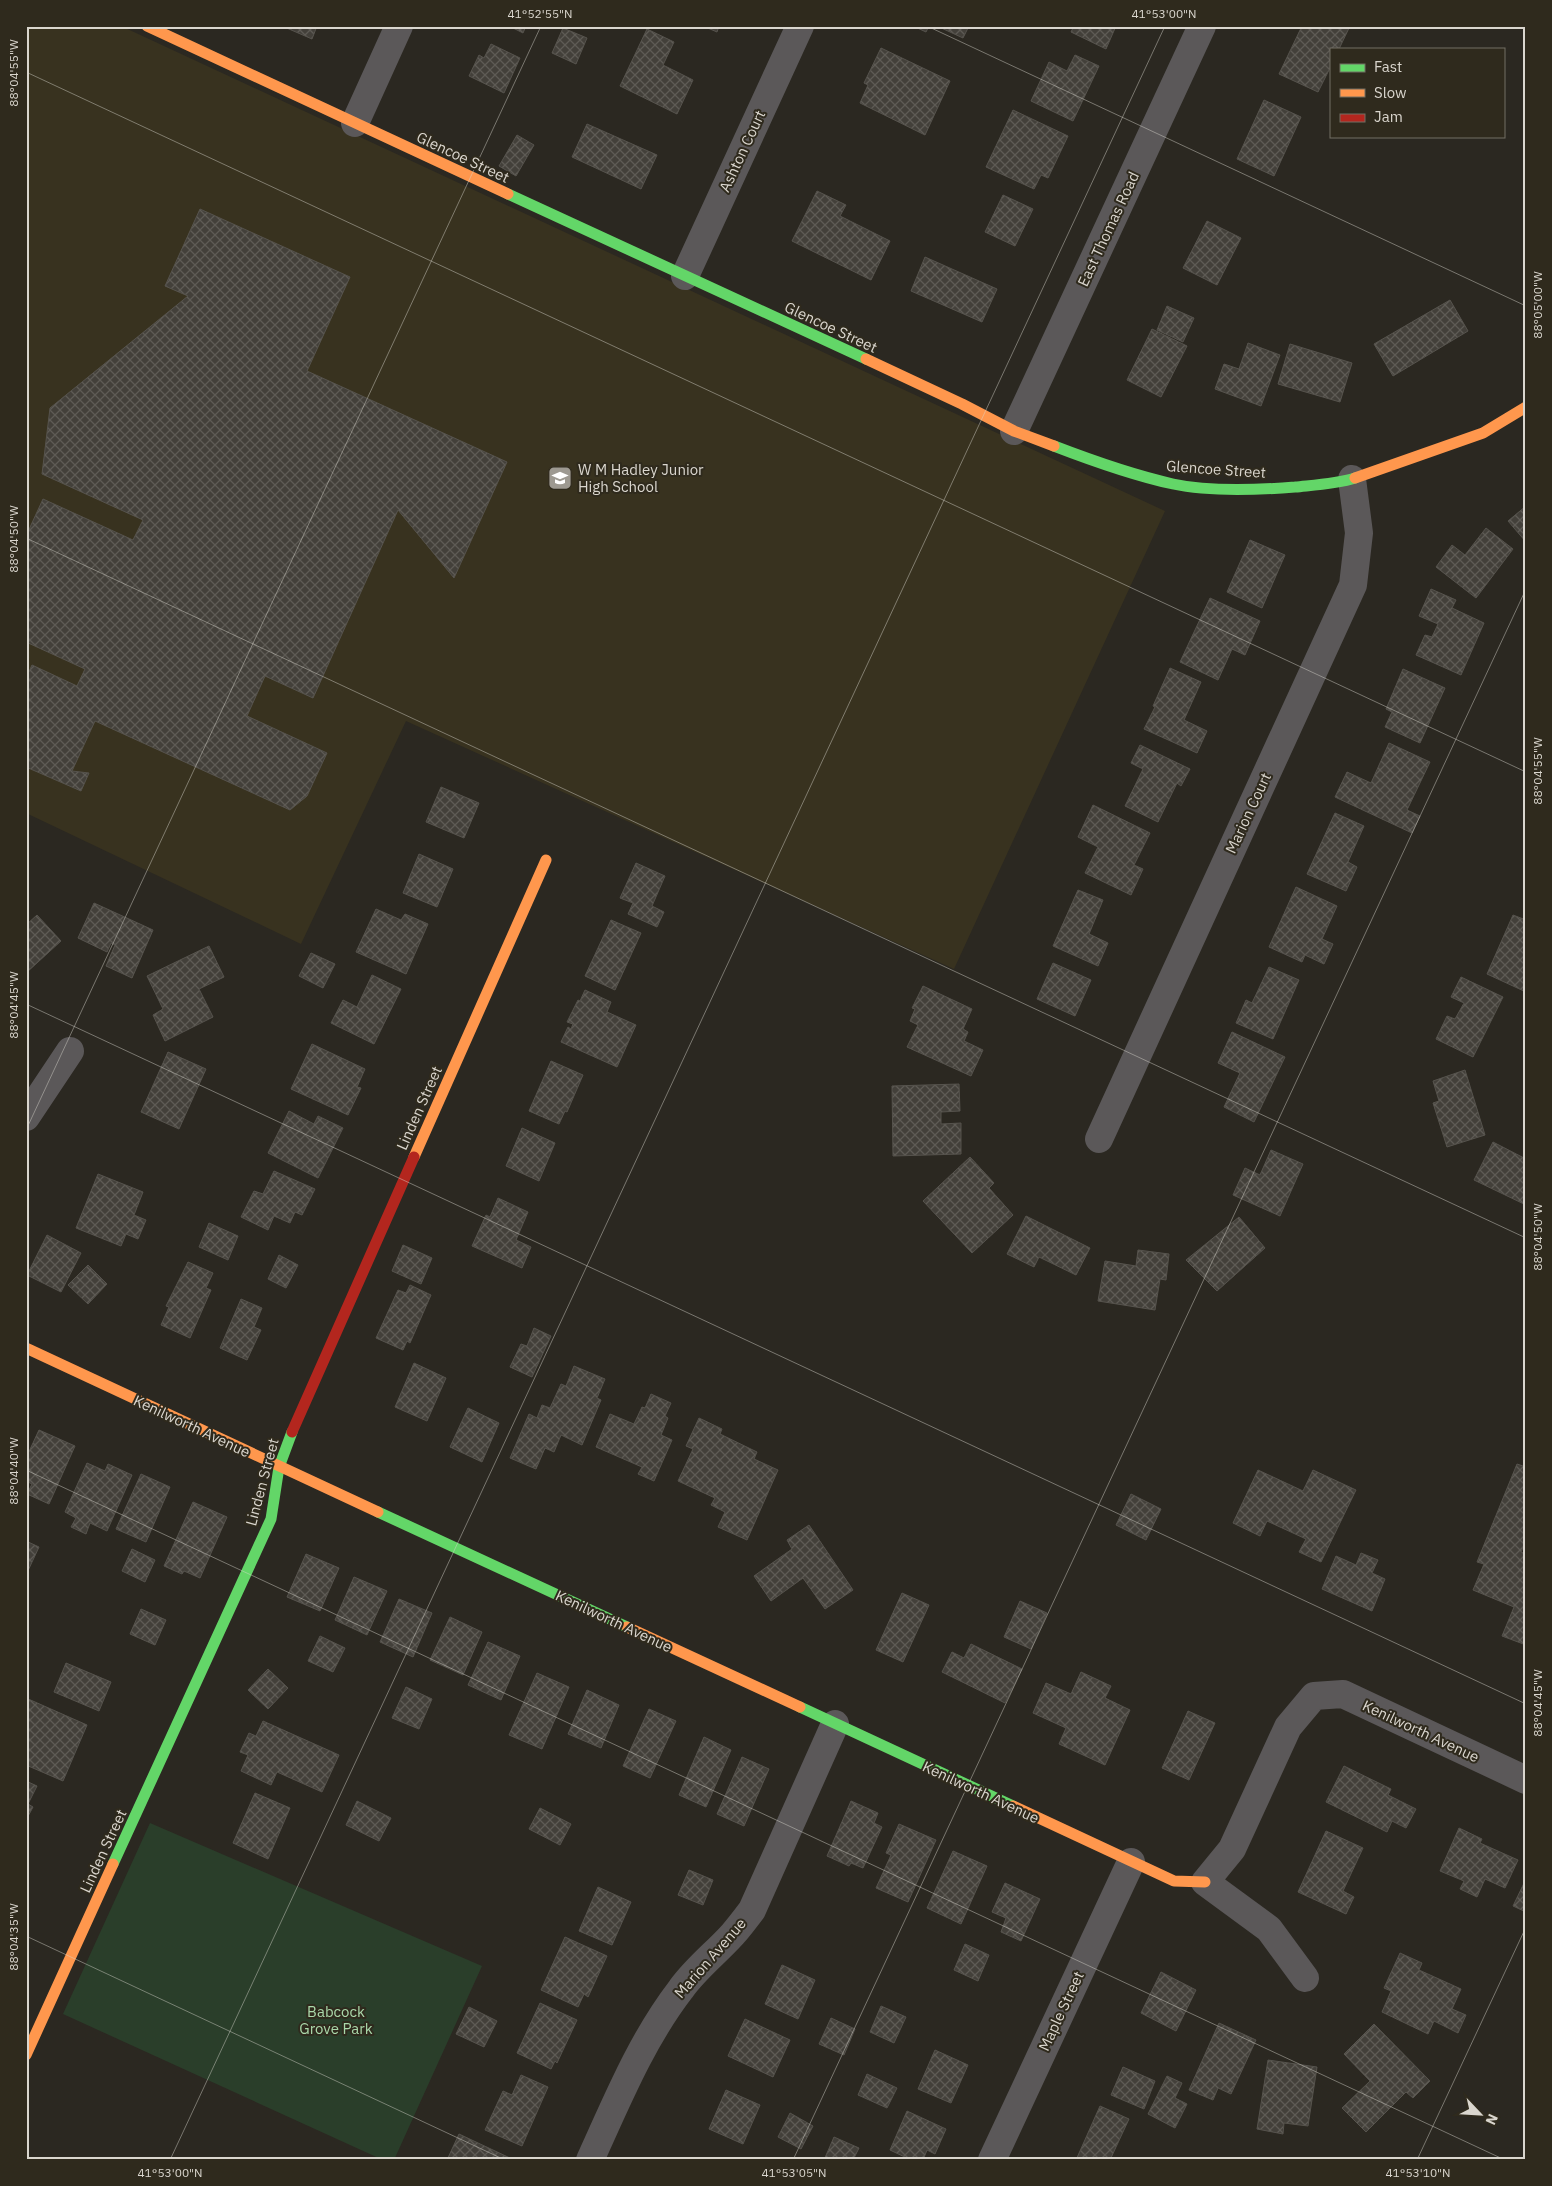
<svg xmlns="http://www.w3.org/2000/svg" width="1552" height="2186" viewBox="0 0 1552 2186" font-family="'IBM Plex Sans',sans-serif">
<defs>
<pattern id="building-cross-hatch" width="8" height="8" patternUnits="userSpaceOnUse" patternTransform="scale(1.25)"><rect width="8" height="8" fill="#43403a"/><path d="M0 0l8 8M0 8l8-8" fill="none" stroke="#5e5b55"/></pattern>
</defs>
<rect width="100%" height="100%" fill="#2b2821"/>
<!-- built -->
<path fill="#38321f" d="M26,26H121L1165,511L954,969L406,721L301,944L26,813Z"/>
<!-- green -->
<path fill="#2a3e2a" d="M150,1823L482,1966L394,2160H383L63,2014Z"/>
<!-- building -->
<g fill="url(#building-cross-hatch)" stroke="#56534d">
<path d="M282,26H317L312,39Z"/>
<path d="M509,26H526L523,33Z"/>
<path d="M703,26H719L717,32Z"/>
<path d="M913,26H929L926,32Z"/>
<path d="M937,26H969L963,38Z"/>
<path d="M1074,26H1116L1106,49L1071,32Z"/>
<path d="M1302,26H1350L1339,49H1331V66L1318,92L1279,74Z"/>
<path d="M563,28L587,38L576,64L552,53Z"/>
<path d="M647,29L674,42L663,65L693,80L677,114L620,86Z"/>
<path d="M491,44L520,58L504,93L469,76L479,55L484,58Z"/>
<path d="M881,48L950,81L925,135L860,103L868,85L864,83Z"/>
<path d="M1075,55L1099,66L1073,121L1031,101L1049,62L1067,71Z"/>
<path d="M1264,100L1301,117L1274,176L1237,159Z"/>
<path d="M1013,110L1068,136L1048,178L1041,175L1034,189L986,167Z"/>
<path d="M587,124L657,155L641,189L572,157Z"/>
<path d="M517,135L534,145L516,176L499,166Z"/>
<path d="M817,191L846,205L840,216L890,241L871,280L792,241Z"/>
<path d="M1003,195L1033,209L1015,246L985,232Z"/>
<path d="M200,209L350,277L307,371L507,462L454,578L398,510L313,698L265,676L247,716L327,753L307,796L290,810L95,721L72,771L89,773L81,791L26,767V678L32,665L77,686L85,669L26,642V536L43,499L133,540L143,520L42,474L50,408L188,296L165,286Z"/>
<path d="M1207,221L1241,238L1217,285L1183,268Z"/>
<path d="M925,257L997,289L982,322L911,291Z"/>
<path d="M1450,300L1468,331L1393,376L1374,344Z"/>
<path d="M1167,306L1194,318L1183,342L1157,330Z"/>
<path d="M1152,329L1187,346L1161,397L1127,380Z"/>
<path d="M1248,343L1280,355L1261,406L1215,389L1224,364L1239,369Z"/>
<path d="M1290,344L1352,363L1340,402L1278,384Z"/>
<path d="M1526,506V542L1508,521Z"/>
<path d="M1486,528L1513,549L1476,598L1436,567L1452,545L1465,555Z"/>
<path d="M1250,540L1285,555L1262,608L1227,592Z"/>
<path d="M1431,589L1456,600L1452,608L1484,623L1461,675L1416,655L1425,635L1432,637L1438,624L1419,616Z"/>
<path d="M1210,598L1260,621L1245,655L1232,649L1218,680L1180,662Z"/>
<path d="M1170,668L1201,682L1184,720L1207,731L1197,753L1144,729L1155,707L1153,706Z"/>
<path d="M1403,669L1445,688L1420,743L1385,727L1392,712L1386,709Z"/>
<path d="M1389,743L1430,762L1407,810L1420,816L1412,833L1335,797L1347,772L1371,783Z"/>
<path d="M1140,745L1190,769L1181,786L1177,783L1158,822L1125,806L1143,769L1131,763Z"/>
<path d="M441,787L479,803L464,838L426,822Z"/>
<path d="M1093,805L1150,833L1134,865L1143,869L1131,895L1085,873L1098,847L1078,837Z"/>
<path d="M1335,813L1364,826L1348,862L1357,867L1346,891L1307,874Z"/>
<path d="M419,854L453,869L437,907L403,893Z"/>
<path d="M636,863L665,876L652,906L664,912L657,927L628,914L633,903L620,898Z"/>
<path d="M1296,887L1337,906L1322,939L1333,944L1324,964L1305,955L1302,962L1269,947Z"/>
<path d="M1078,890L1103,900L1089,934L1108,943L1098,966L1053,946Z"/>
<path d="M94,903L153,930L132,978L106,966L115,945L111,943L107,952L78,938Z"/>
<path d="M376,909L401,920L405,914L428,924L406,974L356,952Z"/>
<path d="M37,915L61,941L26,973V925Z"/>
<path d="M1513,915L1526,920V992L1487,974Z"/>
<path d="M611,920L641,933L615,990L585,976Z"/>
<path d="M209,946L224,977L199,989L213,1017L165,1041L153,1015L163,1009L147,976Z"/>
<path d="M311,953L335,964L323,988L299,976Z"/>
<path d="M1053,963L1091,980L1075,1016L1037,999Z"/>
<path d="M1269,967L1299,980L1273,1039L1236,1023L1246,1000L1252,1003Z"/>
<path d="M372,975L401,989L374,1044L331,1023L343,1000L357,1007Z"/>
<path d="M1461,977L1503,997L1473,1057L1436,1039L1447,1016L1455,1019L1464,1003L1451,997Z"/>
<path d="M923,986L972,1009L963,1029L968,1032L964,1041L983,1050L971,1076L907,1047L918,1025L910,1021L915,1009L912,1008Z"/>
<path d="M585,990L611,1002L607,1012L636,1025L617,1067L561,1042L568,1027L571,1029L573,1024L567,1022L578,1000L580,1001Z"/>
<path d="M1232,1032L1285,1057L1254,1122L1224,1107L1240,1073L1218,1063Z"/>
<path d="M312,1044L365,1069L357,1087L361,1088L348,1115L291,1089Z"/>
<path d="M168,1052L206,1069L179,1129L141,1112Z"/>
<path d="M551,1061L583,1075L567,1112L565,1111L559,1124L529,1111Z"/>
<path d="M1465,1070L1485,1135L1447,1147L1433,1103L1439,1101L1433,1081Z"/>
<path d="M959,1084L960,1111L941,1112V1124L961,1123V1154L893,1156L892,1086Z"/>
<path d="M289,1111L314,1124L318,1116L343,1128L318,1178L268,1153Z"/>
<path d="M522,1128L555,1143L539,1181L506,1166Z"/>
<path d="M1493,1142L1526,1159V1205L1474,1180Z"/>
<path d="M1271,1150L1303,1164L1280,1216L1233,1195L1245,1168L1260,1175Z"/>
<path d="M970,1157L994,1183L989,1188L1013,1215L972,1253L923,1201Z"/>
<path d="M274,1171L315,1189L302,1215L295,1212L290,1223L274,1216L268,1230L241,1217L254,1191L263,1194Z"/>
<path d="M98,1174L143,1192L134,1215L146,1220L138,1239L126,1234L121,1246L76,1228Z"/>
<path d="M498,1198L528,1212L516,1240L531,1247L522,1268L472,1246L486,1215L490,1217Z"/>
<path d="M1026,1216L1090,1248L1076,1275L1039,1257L1034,1267L1007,1254Z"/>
<path d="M1239,1217L1265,1248L1217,1291L1186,1260Z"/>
<path d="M209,1223L238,1236L228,1260L199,1247Z"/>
<path d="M47,1235L81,1253L61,1292L27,1275Z"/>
<path d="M403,1245L432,1258L421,1284L392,1271Z"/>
<path d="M1138,1250L1169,1254L1166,1280L1160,1279L1155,1310L1098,1301L1105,1261L1136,1266Z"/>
<path d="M279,1255L298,1265L286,1288L268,1279Z"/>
<path d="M188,1262L213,1273L206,1288L211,1290L190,1338L161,1325L169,1307L166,1306Z"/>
<path d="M88,1265L107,1284L88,1304L68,1285Z"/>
<path d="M410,1285L431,1295L410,1343L407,1341L403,1350L376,1338L398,1290L406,1293Z"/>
<path d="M241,1299L262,1308L254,1327L261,1330L247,1360L220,1348Z"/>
<path d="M534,1328L551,1336L532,1377L510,1367L521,1344L527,1346Z"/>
<path d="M414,1363L446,1378L427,1421L395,1407Z"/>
<path d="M574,1366L605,1379L597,1398L601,1400L582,1445L561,1435L554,1452L545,1448L536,1469L510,1458L529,1414L537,1418L542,1405L550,1408L561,1384L566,1386Z"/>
<path d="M651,1394L671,1403L665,1416L668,1418L661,1435L672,1440L654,1481L638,1474L642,1467L596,1447L610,1414L634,1424L642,1407L645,1408Z"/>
<path d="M468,1408L499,1423L482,1462L450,1447Z"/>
<path d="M699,1418L722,1429L720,1434L757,1452L754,1459L778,1470L747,1540L718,1527L725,1512L711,1505L715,1498L678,1481L693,1449L686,1446Z"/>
<path d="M39,1430L75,1446L49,1504L27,1494L32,1484L26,1481V1458Z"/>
<path d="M87,1463L105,1471L108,1464L132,1475L107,1531L90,1523L86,1534L71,1527L76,1518L65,1512Z"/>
<path d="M1517,1464L1526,1467V1541L1521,1552L1526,1554V1645L1502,1636L1514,1607L1473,1590L1484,1564L1477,1562Z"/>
<path d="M1258,1470L1303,1491L1313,1470L1356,1490L1321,1562L1299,1552L1306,1539L1267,1521L1260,1536L1233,1523Z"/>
<path d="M141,1474L170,1487L146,1542L116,1529Z"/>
<path d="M1131,1494L1161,1509L1146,1540L1116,1525Z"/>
<path d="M193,1502L227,1517L200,1578L184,1571L182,1574L164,1566Z"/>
<path d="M809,1525L853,1590L825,1609L803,1578L771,1601L754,1576L792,1549L787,1540Z"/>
<path d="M26,1541L39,1547L26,1575Z"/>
<path d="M132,1549L155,1560L145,1582L122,1571Z"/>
<path d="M1361,1553L1378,1560L1372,1573L1385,1579L1372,1611L1322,1589L1336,1556L1356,1565Z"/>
<path d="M306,1554L339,1568L320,1611L287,1597Z"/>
<path d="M354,1577L387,1591L367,1635L335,1620Z"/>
<path d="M902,1593L929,1605L903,1662L876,1650Z"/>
<path d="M399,1599L432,1613L413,1657L380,1642Z"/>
<path d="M1020,1601L1047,1613L1031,1649L1004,1637Z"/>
<path d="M141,1609L166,1620L155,1645L130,1634Z"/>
<path d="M450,1617L482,1632L463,1675L430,1660Z"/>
<path d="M320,1636L345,1648L333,1672L308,1661Z"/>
<path d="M488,1642L520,1656L501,1700L468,1685Z"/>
<path d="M971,1644L1022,1669L1005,1703L942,1672L952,1652L964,1658Z"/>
<path d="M66,1663L111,1682L99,1711L54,1692Z"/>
<path d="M268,1669L288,1688L268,1709L248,1690Z"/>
<path d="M1081,1672L1111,1686L1105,1698L1130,1710L1105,1765L1059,1744L1066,1728L1033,1713L1046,1683L1071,1694Z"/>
<path d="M537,1673L569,1687L542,1749L509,1735Z"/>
<path d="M406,1687L432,1699L419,1729L392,1718Z"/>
<path d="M587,1690L619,1705L601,1748L568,1734Z"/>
<path d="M26,1698L87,1725L63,1781L26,1765Z"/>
<path d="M649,1709L676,1721L650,1778L623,1766Z"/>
<path d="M1188,1711L1215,1723L1189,1780L1162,1768Z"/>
<path d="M263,1721L339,1755L322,1792L277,1772L271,1785L241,1771L248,1755L240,1752L249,1733L256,1736Z"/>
<path d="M704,1737L731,1750L706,1807L679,1795Z"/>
<path d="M742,1757L769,1769L744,1826L717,1814Z"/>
<path d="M1344,1766L1391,1789L1388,1795L1416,1809L1406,1828L1392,1821L1387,1832L1326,1802Z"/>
<path d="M26,1781L37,1786L28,1804L33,1807L26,1820Z"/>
<path d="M255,1793L290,1808L268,1859L233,1843Z"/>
<path d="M357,1801L391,1818L379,1841L346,1825Z"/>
<path d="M851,1801L878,1813L874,1823L882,1827L863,1868L851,1863L849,1866L827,1856Z"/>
<path d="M540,1808L571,1824L560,1845L529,1829Z"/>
<path d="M899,1824L936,1840L908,1902L876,1888L891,1855L886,1853Z"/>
<path d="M1459,1828L1482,1839L1480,1843L1518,1860L1505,1888L1485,1879L1477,1897L1460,1889L1464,1881L1440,1871Z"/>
<path d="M1326,1831L1363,1848L1343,1891L1354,1897L1346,1914L1298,1892Z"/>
<path d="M953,1851L987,1866L961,1924L927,1908Z"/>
<path d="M689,1870L713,1880L703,1905L678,1895Z"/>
<path d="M1526,1879V1912L1513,1906Z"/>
<path d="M1005,1883L1040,1899L1021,1941L1001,1932L1006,1918L992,1912Z"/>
<path d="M598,1887L631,1902L612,1945L579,1931Z"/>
<path d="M565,1937L607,1956L588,1997L584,1994L578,2007L541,1990Z"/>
<path d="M965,1944L989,1955L978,1981L954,1970Z"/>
<path d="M1400,1953L1422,1963L1419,1970L1461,1989L1452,2009L1466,2015L1458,2033L1434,2021L1428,2034L1382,2012L1391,1991L1384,1988Z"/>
<path d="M782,1965L815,1980L798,2019L765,2004Z"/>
<path d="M1161,1972L1196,1990L1176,2031L1141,2013Z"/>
<path d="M540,2003L577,2020L557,2063L555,2061L551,2069L517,2053Z"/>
<path d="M881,2006L906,2017L894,2043L870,2032Z"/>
<path d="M469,2007L497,2021L484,2047L456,2034Z"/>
<path d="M831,2018L855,2029L844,2055L819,2044Z"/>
<path d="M745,2019L790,2040L773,2077L728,2056Z"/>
<path d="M1219,2023L1256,2040L1231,2094L1218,2088L1213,2100L1189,2090Z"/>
<path d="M1374,2024L1430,2081L1413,2098L1406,2092L1366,2132L1342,2108L1370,2081L1344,2054Z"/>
<path d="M935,2050L968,2065L951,2103L918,2089Z"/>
<path d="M1268,2060L1317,2067L1308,2126L1284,2123L1283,2134L1257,2129Z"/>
<path d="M1123,2067L1155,2081L1144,2109L1111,2095Z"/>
<path d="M867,2074L897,2088L887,2108L858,2095Z"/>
<path d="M521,2075L548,2087L522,2146L485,2130L503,2091L512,2095Z"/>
<path d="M1167,2076L1182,2083L1175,2098L1187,2104L1175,2128L1148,2114Z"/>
<path d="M726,2090L760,2105L743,2144L709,2129Z"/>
<path d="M1100,2106L1129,2119L1110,2160H1076Z"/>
<path d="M907,2111L946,2129L935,2154L927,2150L923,2160H911L890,2150Z"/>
<path d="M790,2113L813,2126L801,2149L778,2137Z"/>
<path d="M459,2134L510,2158L509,2160H447Z"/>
<path d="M834,2137L859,2148L853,2160H824Z"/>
</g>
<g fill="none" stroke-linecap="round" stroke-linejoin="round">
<!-- street -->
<g stroke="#5b5859" stroke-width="28">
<path d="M355,123L399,26"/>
<path d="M685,276L800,26"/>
<path d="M1014,431L1202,26"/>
<path d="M26,1117L70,1051"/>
<path d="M1099,1139L1353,585L1359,533L1352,479"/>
<path d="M1305,1978L1269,1929L1205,1882L1232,1849L1288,1727L1314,1696L1343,1694L1526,1780"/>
<path d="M590,2160C617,2101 641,2041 681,1989C696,1968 716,1953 733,1934C740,1926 746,1918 752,1910L835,1724"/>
<path d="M992,2160L1131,1862"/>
</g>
<!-- fast -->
<g stroke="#63d668" stroke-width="11">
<path d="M508,194L866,359"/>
<path d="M1054,446C1093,461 1132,475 1173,484C1210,492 1257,490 1295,487C1314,485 1336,484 1355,478"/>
<path d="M378,1512L627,1627"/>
<path d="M800,1707L1013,1806"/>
<path d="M113,1864L271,1519L279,1467L292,1432"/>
</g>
<!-- slow -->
<g stroke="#ff974d" stroke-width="11">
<path d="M147,26L508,194"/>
<path d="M866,359L962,404L1014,431L1054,446"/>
<path d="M1355,478L1483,433L1526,407"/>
<path d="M414,1157L546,860"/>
<path d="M26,1348L378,1512"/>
<path d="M627,1627L800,1707"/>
<path d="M1013,1806L1174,1881L1205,1882"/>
<path d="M26,2055L113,1864"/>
</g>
<!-- jam -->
<path stroke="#b3261e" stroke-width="11" d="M292,1432L414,1157"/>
</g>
<!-- ticks -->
<path fill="none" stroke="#dad6ce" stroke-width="1" stroke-opacity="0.45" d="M927,26L1526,306M26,72L1526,772M26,538L1526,1238M26,1004L1526,1704M26,1130L541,26M26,1470L1505,2160M26,1936L505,2160M170,2160L1165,26M793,2160L1526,589M1417,2160L1526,1927"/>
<!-- icons -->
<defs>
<g id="school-square" transform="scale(1.25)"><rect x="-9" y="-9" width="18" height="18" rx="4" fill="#9d9991" stroke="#2f2a1d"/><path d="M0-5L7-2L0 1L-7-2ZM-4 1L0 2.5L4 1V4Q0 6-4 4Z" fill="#fff"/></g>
</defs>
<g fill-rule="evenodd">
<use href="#school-square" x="560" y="478"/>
</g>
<g text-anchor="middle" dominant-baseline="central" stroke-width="4" stroke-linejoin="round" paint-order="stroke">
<!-- street labels -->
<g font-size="15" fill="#dad6ce" stroke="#2f2a1d">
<text transform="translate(742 151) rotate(-65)">Ashton Court</text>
<text transform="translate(463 157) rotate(25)">Glencoe Street</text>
<text transform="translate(1108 229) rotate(-65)">East Thomas Road</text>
<text transform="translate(831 327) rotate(25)">Glencoe Street</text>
<text transform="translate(1216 469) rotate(4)">Glencoe Street</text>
<text transform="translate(1248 813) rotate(-65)">Marion Court</text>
<text transform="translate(419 1108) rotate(-66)">Linden Street</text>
<text transform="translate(192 1426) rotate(25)">Kenilworth Avenue</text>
<text transform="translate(262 1482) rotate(-75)">Linden Street</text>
<text transform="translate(614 1621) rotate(25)">Kenilworth Avenue</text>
<text transform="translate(1421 1731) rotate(25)">Kenilworth Avenue</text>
<text transform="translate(981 1792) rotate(25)">Kenilworth Avenue</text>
<text transform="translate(103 1851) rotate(-65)">Linden Street</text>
<text transform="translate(710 1958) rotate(-49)">Marion Avenue</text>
<text transform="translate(1061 2011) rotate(-65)">Maple Street</text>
</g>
<!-- poi labels -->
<g font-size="15" fill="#dad6ce" stroke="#2f2a1d" text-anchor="start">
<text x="578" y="469">W M Hadley Junior<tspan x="578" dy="17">High School</tspan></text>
</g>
<!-- park labels -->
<g font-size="15" fill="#aad8aa" stroke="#2f2a1d">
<text x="336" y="2011">Babcock<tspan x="336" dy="17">Grove Park</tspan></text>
</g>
</g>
<!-- border -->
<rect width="1552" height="2186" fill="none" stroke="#2f2a1d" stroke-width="55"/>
<!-- legend -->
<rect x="1330" y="48" width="175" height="90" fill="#2f2a1d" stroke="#736f64"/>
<rect x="1340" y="64" width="25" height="8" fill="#63d668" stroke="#736f64"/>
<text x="1374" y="72" font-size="15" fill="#dad6ce">Fast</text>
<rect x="1340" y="89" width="25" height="8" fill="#ff974d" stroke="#736f64"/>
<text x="1374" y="98" font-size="15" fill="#dad6ce">Slow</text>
<rect x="1340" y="114" width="25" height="8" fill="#b3261e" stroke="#736f64"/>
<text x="1374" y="122" font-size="15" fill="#dad6ce">Jam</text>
<!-- north arrow -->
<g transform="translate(1480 2114) rotate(115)" stroke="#2f2a1d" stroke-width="4" paint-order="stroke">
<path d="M0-4L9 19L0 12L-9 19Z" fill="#dad6ce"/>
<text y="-8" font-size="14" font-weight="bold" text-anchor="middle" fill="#dad6ce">N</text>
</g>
<rect x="28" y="28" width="1496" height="2130" fill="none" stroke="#dad6ce" stroke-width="2"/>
<g font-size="12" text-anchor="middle" fill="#dad6ce">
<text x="540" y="18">41°52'55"N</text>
<text x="1164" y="18">41°53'00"N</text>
<text transform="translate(14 73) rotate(-90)" y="4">88°04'55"W</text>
<text transform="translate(1538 305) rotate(-90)" y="4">88°05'00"W</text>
<text transform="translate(14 539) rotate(-90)" y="4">88°04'50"W</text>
<text transform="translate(1538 771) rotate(-90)" y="4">88°04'55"W</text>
<text transform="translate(14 1005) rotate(-90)" y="4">88°04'45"W</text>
<text transform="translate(1538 1237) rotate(-90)" y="4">88°04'50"W</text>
<text transform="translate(14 1471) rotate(-90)" y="4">88°04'40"W</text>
<text transform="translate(1538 1703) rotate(-90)" y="4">88°04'45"W</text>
<text transform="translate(14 1937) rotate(-90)" y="4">88°04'35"W</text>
<text x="170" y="2177">41°53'00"N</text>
<text x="794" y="2177">41°53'05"N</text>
<text x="1418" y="2177">41°53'10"N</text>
</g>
</svg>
